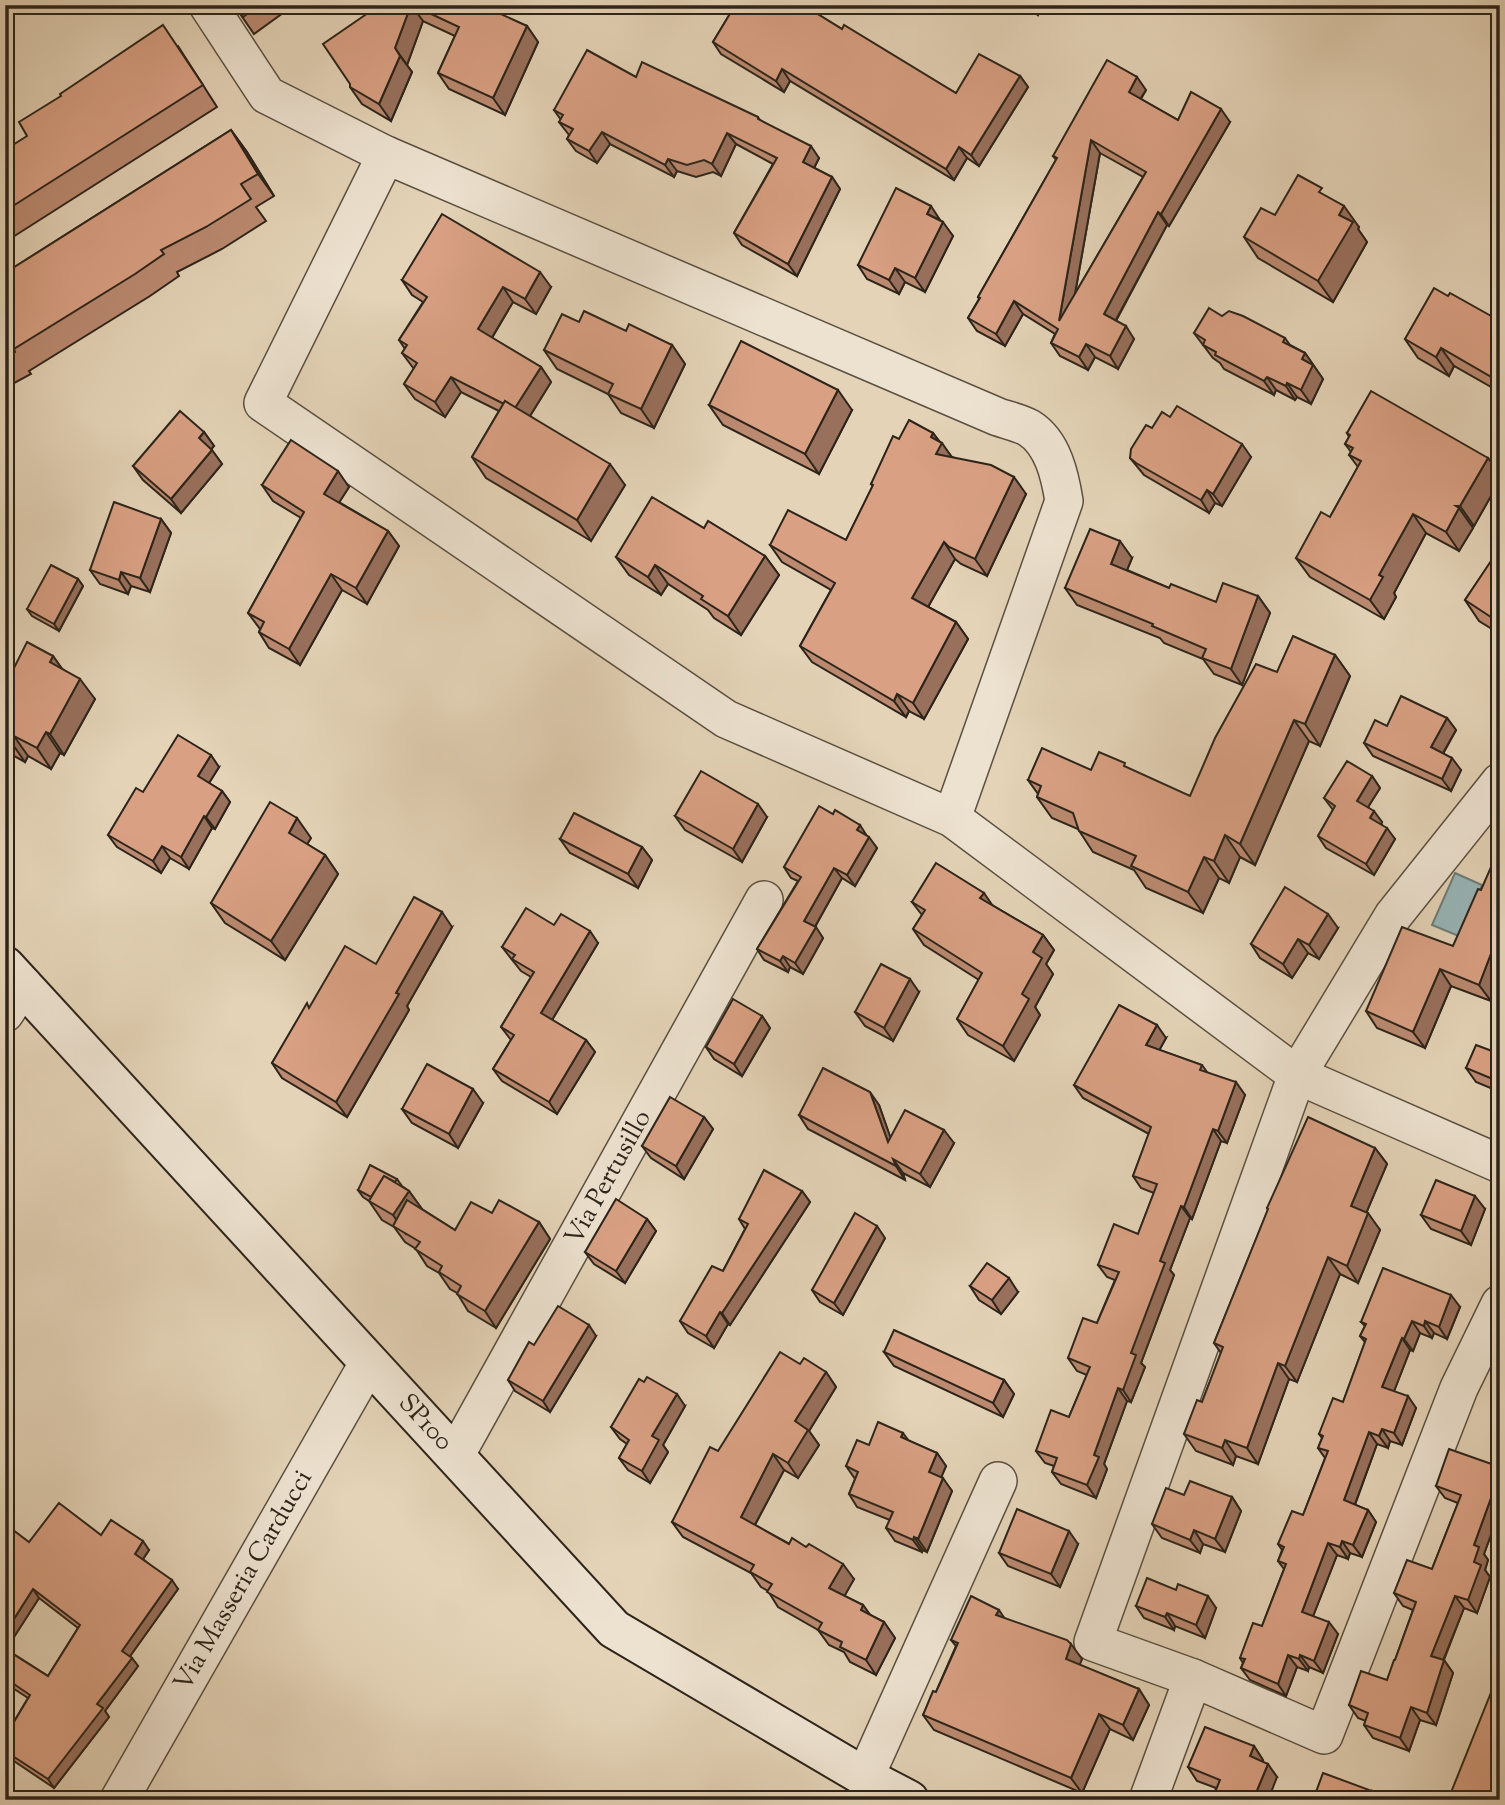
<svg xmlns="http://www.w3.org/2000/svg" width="1505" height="1805" viewBox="0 0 1505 1805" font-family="'Sorts Mill Goudy',serif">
<rect width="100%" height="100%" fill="#e4d3b7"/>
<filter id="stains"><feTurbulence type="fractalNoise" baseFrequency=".00286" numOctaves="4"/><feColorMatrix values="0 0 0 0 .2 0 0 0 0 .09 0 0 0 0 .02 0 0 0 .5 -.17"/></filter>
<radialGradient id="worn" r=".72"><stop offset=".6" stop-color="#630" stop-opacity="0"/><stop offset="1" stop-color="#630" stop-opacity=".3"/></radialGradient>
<!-- water -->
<path fill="#98b6b8" stroke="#6d7c79" stroke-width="2" d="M1455,873L1482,885L1461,937L1432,925Z"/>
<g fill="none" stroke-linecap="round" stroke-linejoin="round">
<!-- minor casing -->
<g stroke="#5a5041" stroke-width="40">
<g id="minor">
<path d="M208,5L267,95L386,155L998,417C1007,420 1020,423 1029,428C1053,443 1060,476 1064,501L952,818"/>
<path d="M386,155L263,403L726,719L952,818L1297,1075L1500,1164"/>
<path d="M1500,782L1393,916L1297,1075L1093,1642L1193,1678L1324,1735L1459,1388L1500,1304"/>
<path d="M5,1013L23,985"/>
<path d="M455,1456L764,900"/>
<path d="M865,1777L998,1481"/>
<path d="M119,1800L369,1362"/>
<path d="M1148,1800L1193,1678"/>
</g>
</g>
<!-- secondary casing -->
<g stroke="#2c241a" stroke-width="42">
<path id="secondary" d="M5,966L614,1629L865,1777L909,1800"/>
</g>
<!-- minor -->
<use href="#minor" stroke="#ede2d0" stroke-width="37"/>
<!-- secondary -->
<use href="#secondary" stroke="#ede2d0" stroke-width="38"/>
</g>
<!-- wall -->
<g fill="#bb8a71" stroke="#2c241a" stroke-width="2" fill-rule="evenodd">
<path d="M234,5H294L254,34Z"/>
<path d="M363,5H497L495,12L527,26L538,42L505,115L449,89L438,73L455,36L423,21L407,65L412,72L391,121L362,104L350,87L368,13Z"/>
<path d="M730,5H803L842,29L956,93L1020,76L1028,87L979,166L967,158L954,180L790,81L784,92L721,54L713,42L733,9Z"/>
<path d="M1017,5H1042L1038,15Z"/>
<path d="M178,46L217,107L5,242V150Z"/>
<path d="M636,77L758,117L760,120L819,158L814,168L832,177L840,189L797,276L742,245L734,233L773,164L736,144L721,176L713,172L696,177L677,171L674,177L610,144L597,163L576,151L567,139L569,135L559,122L561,120L554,110Z"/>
<path d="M1146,90L1141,99L1178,120L1230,122L1169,226L1167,225L1116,321L1134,339L1118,369L1095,357L1088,370L1060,356L1051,343L1055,334L1023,314L1005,346L977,331L968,318L979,299L978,297L1056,160L1053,156ZM1100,153L1143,177L1075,294Z"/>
<path d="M231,130L247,152L274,196L256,207L266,221L222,249L177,272L179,276L150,296L29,371L31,374L5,388V273Z"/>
<path d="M1327,197L1359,227L1358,229L1367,242L1333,302L1258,258L1244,237L1275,215Z"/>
<path d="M940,220L953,236L925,292L905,282L899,294L867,279L858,265Z"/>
<path d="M402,280L551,287L536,314L513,302L492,338L541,367L551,382L530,416L625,485L591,541L486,478L472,457L499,411L461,392L445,417L415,399L404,384L414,369L402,353L405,349L399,340L423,302L412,295Z"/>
<path d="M1448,296L1500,321V392L1454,366L1449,376L1418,358L1405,339Z"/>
<path d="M1222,316L1285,338L1290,345L1305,353L1323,379L1311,404L1297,397L1295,400L1276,390L1274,395L1224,369L1220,363L1213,358L1194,333Z"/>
<path d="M579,322L626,331L672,345L685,364L654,428L621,413L608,394L557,369L544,350Z"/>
<path d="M709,405L852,410L819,474L723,425Z"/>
<path d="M1170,417L1251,457L1222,506L1215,503L1209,513L1144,475L1130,458L1152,428Z"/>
<path d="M204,432L214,446L211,449L222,464L181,513L143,480L133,466Z"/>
<path d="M933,433L952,457L1026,494L987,576L961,564L955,559L928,607L956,622L968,639L924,719L909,711L906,717L812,662L800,646L831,590L782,562L770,545L846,540L873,486L871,484L899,439Z"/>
<path d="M1347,433L1488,458L1500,475V480L1474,526H1471L1473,528L1459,551L1426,533L1394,593L1396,597L1384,619L1310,577L1296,558L1330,517L1358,467L1349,455L1351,452L1345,444L1349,437Z"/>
<path d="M262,485L349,487L339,502L388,531L399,546L367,604L342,590L300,665L269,648L259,632L260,629L248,613L301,518L273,501Z"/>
<path d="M161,519L171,533L150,592L131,586L128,594L100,584L90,570Z"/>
<path d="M704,528L765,556L779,575L741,635L714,618L708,610L668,584L661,595L629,575L616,557Z"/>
<path d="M1500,549V634L1479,621L1465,600Z"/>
<path d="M1132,558L1127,570L1169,588L1216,602L1258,596L1270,613L1242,685L1214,674L1203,659L1164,643L1160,638L1077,605L1065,588Z"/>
<path d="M78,579L83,586L59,631L32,616L27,609Z"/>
<path d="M1335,655L1350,676L1320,746L1309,741L1255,865L1240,857L1229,883L1219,878L1203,913L1146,888L1134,870L1093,852L1078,829L1052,818L1037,797L1038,794L1028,780L1091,770L1190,796L1277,672Z"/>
<path d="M53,656L62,669L95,699L64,755L60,753L51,769L28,756L25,762L5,751V675L13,670Z"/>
<path d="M1447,718L1456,730L1443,754L1461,770L1451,791L1373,756L1364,743L1387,726Z"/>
<path d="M219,767L209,783L222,791L230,802L215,829L212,828L189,869L170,858L161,873L117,847L108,835L143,792Z"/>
<path d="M1372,776L1380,788L1368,807L1382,822L1381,824L1395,839L1374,875L1326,848L1318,836L1333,810L1324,798Z"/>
<path d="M833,814L867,836L877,848L855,886L842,878L815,927L823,938L803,974L790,967L788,972L764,960L757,949L798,881L791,878L784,867Z"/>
<path d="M675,816L767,817L742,862L685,830Z"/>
<path d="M311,838L307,844L325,855L338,874L285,960L225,923L211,903Z"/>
<path d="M560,839L642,847L652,860L638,888L570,853Z"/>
<path d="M1493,868L1491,1001L1451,986L1425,1048L1377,1028L1366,1011L1453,946L1481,890Z"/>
<path d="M912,902L992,905L1043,935L1054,950L1046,964L1053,974L1035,1007L1040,1015L1014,1061L968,1035L957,1019L979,980L924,945L913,929L922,915Z"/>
<path d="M554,925L598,943L552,1020L586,1040L595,1052L557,1114L502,1081L493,1069L511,1040L501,1027L531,977L521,971L502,947Z"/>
<path d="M452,927L407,1006L409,1010L347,1117L282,1078L272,1063L310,1007L376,964Z"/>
<path d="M1338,928L1319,959L1308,953L1292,978L1260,958L1251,944Z"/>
<path d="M919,992L893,1041L865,1026L855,1012Z"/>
<path d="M762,1016L770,1028L742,1076L714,1059L706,1047Z"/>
<path d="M1166,1038L1159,1050L1202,1065L1207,1072L1245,1095L1227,1143L1221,1141L1192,1219L1190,1218L1170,1270L1174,1275L1141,1363L1145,1367L1131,1402L1127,1401L1104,1464L1107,1469L1096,1498L1061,1484L1052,1472L1054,1466L1045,1463L1036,1451L1069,1417L1087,1375L1077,1371L1068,1358L1097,1323L1115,1280L1107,1277L1098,1265L1138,1234L1154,1193L1141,1188L1133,1176L1149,1134L1083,1098L1074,1085Z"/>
<path d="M1500,1054V1092L1476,1082L1466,1068Z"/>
<path d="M483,1103L458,1148L412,1123L402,1109Z"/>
<path d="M879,1105L890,1137L954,1143L930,1187L903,1173L905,1180L808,1129L799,1115Z"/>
<path d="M704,1117L713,1129L684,1179L651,1158L642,1146Z"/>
<path d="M1375,1148L1387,1164L1366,1213L1380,1230L1358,1283L1340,1274L1297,1382L1289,1379L1258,1464L1236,1456L1233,1465L1196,1451L1184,1434L1202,1402L1221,1353L1214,1343L1268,1210L1267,1208Z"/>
<path d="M397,1179L402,1186L409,1191L422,1209L455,1230L492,1213L539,1222L550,1239L496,1328L468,1311L457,1293L450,1289L439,1273L427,1266L416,1249L405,1242L394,1227L382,1220L369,1201L363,1197L358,1190Z"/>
<path d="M802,1191L810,1202L730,1325L728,1324L714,1348L688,1333L680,1321L723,1271L745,1229L739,1219Z"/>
<path d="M1485,1209L1471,1245L1431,1229L1421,1215Z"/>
<path d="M647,1219L656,1231L625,1283L594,1264L585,1252Z"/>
<path d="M885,1238L843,1315L820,1302L812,1290Z"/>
<path d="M970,1286L1018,1292L1001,1314L979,1300Z"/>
<path d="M1460,1307L1447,1339L1434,1333L1432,1338L1420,1333L1413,1351L1410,1350L1394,1391L1416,1408L1402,1445L1390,1441L1388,1448L1377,1444L1355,1505L1368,1510L1376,1522L1362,1557L1350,1553L1348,1559L1337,1555L1313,1616L1338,1634L1323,1673L1309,1667L1308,1671L1297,1667L1286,1696L1250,1680L1241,1668L1243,1663L1240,1658L1262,1626L1284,1569L1278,1561L1282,1550L1278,1544L1303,1515L1325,1458L1318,1448L1322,1438L1319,1434L1343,1402L1365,1342L1360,1336L1365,1326L1361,1322Z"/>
<path d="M596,1336L550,1412L515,1391L508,1380L534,1345Z"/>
<path d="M884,1352L1004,1380L1014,1394L1003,1417L894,1366Z"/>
<path d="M800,1364L826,1372L836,1387L809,1431L819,1445L798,1478L784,1470L755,1525L854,1579L844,1596L863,1605L870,1615L884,1622L895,1638L876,1675L850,1662L844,1652L829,1645L818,1630L778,1607L768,1591L761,1587L751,1573L683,1537L672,1522Z"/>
<path d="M685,1406L663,1445L668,1452L650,1483L628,1470L619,1458L627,1444L620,1439L611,1427Z"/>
<path d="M909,1441L937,1453L946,1466L941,1477L952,1491L927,1552L923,1550L922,1552L895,1541L886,1528L890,1520L857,1507L849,1494L855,1479L846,1466L869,1445Z"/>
<path d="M1500,1467V1510L1484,1554L1488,1560L1485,1570L1490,1577L1477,1613L1464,1608L1444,1660L1453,1673L1436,1725L1420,1720L1409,1751L1373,1738L1364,1725L1366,1721L1358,1718L1349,1705L1387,1680L1395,1660L1413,1610L1403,1606L1394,1593L1432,1569L1458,1503L1445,1498L1436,1486Z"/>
<path d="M1184,1495L1232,1497L1241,1511L1225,1552L1203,1544L1200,1553L1162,1538L1152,1524Z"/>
<path d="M101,1535L149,1550L143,1559L178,1589L130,1656L138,1666L105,1711L109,1717L54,1788L5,1755V1737L28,1698L5,1683V1582L9,1575L5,1572V1540L29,1542ZM39,1598L78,1628L48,1676L6,1649Z"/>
<path d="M1078,1544L1060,1587L1008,1566L999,1553Z"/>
<path d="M1136,1606L1216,1608L1205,1638L1175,1626L1174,1630L1144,1618Z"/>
<path d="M1005,1619L1082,1659L1079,1665L1139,1689L1149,1705L1133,1740L1110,1729L1082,1793L934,1730L923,1715L936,1692L956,1646L951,1640Z"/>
<path d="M1254,1746L1263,1760L1262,1761L1277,1777L1218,1797L1215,1792L1216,1788L1197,1781L1188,1767Z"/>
</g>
<!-- shaded-wall -->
<g fill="#98705c" stroke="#2c241a" stroke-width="2">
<path d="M411,5L423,21L407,65L395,48Z"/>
<path d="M480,5H497L491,21Z"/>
<path d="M1031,5H1042L1038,15Z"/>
<path d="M527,26L538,42L505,115L493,98Z"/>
<path d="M400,56L412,72L391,121L379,104Z"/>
<path d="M782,69L790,81L784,92L776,81Z"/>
<path d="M1020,76L1028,87L979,166L971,155Z"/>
<path d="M1137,77L1146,90L1137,104L1129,92Z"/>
<path d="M1221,109L1230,122L1169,226L1161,214Z"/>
<path d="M231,130L247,152L274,196L258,174Z"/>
<path d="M602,132L610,144L597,163L589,151Z"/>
<path d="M727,133L736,144L721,176L712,164Z"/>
<path d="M1091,140L1100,153L1068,333L1059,321Z"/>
<path d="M811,146L819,158L811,174L803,162Z"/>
<path d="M959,147L967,158L954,180L946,169Z"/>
<path d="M668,159L677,171L674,177L665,165Z"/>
<path d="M832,177L840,189L797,276L788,264Z"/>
<path d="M931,206L940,220L927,214Z"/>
<path d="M1344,206L1359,227L1358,229L1367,242L1333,302L1318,281L1339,215Z"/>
<path d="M1158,212L1167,225L1112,327L1104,314Z"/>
<path d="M943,222L953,236L925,292L915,278Z"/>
<path d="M895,268L905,282L899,294L889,280Z"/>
<path d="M540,272L551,287L536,314L525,299Z"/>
<path d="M503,287L513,302L488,344L478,329Z"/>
<path d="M1014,301L1023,314L1005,346L996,334Z"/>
<path d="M1126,326L1134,339L1118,369L1110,356Z"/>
<path d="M1086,344L1095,357L1088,370L1079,357Z"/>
<path d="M672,345L685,364L654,428L641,409Z"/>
<path d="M1441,348L1454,366L1449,376L1436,357Z"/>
<path d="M1305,353L1323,379L1311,404L1301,390L1302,359Z"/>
<path d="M541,367L551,382L525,424L514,409Z"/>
<path d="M451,377L461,392L445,417L435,402Z"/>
<path d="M1267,377L1276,390L1274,395L1264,381Z"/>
<path d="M1287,383L1297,397L1295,400L1286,386Z"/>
<path d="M838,390L852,410L819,474L805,454Z"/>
<path d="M204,432L214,446L209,452L199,438Z"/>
<path d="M933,433L941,444L942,443L953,459L936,454L931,437Z"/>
<path d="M1242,444L1251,457L1222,506L1213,494Z"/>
<path d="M212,450L222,464L181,513L171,499Z"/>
<path d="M1488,458L1500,475V480L1474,526L1460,506Z"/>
<path d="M610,464L625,485L591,541L577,520Z"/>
<path d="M338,471L349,487L335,509L324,494Z"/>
<path d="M1014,477L1026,494L987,576L975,559Z"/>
<path d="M1207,490L1215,503L1209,513L1201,500Z"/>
<path d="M1459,508L1473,528L1459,551L1446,532Z"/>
<path d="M1413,514L1426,533L1394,593L1396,597L1384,619L1370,600L1379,575Z"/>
<path d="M161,519L171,533L150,592L140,578Z"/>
<path d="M388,531L399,546L367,604L356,588Z"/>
<path d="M1120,541L1132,558L1123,580L1111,564Z"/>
<path d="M944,542L955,559L924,614L912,598Z"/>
<path d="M765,556L779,575L741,635L728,616Z"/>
<path d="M655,565L668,584L661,595L648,577Z"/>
<path d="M121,572L131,586L128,594L119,580Z"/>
<path d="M331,574L342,590L300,665L289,649Z"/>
<path d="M78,579L83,586L59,631L54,624Z"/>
<path d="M1258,596L1270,613L1242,685L1231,669Z"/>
<path d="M956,622L968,639L924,719L913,703Z"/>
<path d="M1335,655L1350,676L1320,746L1305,724Z"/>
<path d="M53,656L68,677L50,662Z"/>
<path d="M80,679L95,699L64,755L50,734Z"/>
<path d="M897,694L909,711L906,717L894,701Z"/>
<path d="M1447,718L1456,730L1439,760L1431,747Z"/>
<path d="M1294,720L1309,741L1255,865L1240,844Z"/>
<path d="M46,732L60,753L51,769L37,748Z"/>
<path d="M14,736L28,756L25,762L11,742Z"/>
<path d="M211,755L219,767L206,788L198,776Z"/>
<path d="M1452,758L1461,770L1451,791L1442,779Z"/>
<path d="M1372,776L1380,788L1365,812L1357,801Z"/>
<path d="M222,791L230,802L215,829L206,817Z"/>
<path d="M758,804L767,817L742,862L733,849Z"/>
<path d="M1374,811L1382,822L1378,830L1370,818Z"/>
<path d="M204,816L212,828L189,869L181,857Z"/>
<path d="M297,818L311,838L302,852L289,833Z"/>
<path d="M860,825L867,836L857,830Z"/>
<path d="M1387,828L1395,839L1374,875L1366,864Z"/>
<path d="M1225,835L1240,857L1229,883L1214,861Z"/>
<path d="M869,837L877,848L855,886L847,875Z"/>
<path d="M162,846L170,858L161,873L153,861Z"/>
<path d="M642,847L652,860L638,888L628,874Z"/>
<path d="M325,855L338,874L285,960L271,941Z"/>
<path d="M1204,857L1219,878L1203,913L1188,892Z"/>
<path d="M834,868L842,878L812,932L804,921Z"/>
<path d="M984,893L995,909L980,898Z"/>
<path d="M442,912L452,927L407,1006L409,1010L347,1117L336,1102L396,993Z"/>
<path d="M1328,914L1338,928L1319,959L1309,945Z"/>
<path d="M816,927L823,938L803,974L795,963Z"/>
<path d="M1500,930V978L1491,1001L1479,985Z"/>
<path d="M590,931L598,943L549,1025L541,1013Z"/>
<path d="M1043,935L1054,950L1046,964L1053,974L1035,1007L1040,1015L1014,1061L1003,1046L1022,994L1033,952Z"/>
<path d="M1298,939L1308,953L1292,978L1283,964Z"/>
<path d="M783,956L790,967L788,972L780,961Z"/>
<path d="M1440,969L1451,986L1425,1048L1413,1032Z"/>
<path d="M910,979L919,992L893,1041L884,1028Z"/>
<path d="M762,1016L770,1028L742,1076L734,1064Z"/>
<path d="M1157,1025L1166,1038L1155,1058L1146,1045Z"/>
<path d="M586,1040L595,1052L557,1114L549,1102Z"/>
<path d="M1236,1082L1245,1095L1227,1143L1218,1131Z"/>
<path d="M473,1089L483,1103L458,1148L449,1134Z"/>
<path d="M870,1092L879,1105L897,1156L888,1142Z"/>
<path d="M704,1117L713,1129L684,1179L676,1166Z"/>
<path d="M1213,1129L1221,1141L1192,1219L1184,1207Z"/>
<path d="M944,1130L954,1143L930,1187L920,1174Z"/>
<path d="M1375,1148L1387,1164L1362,1223L1351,1206Z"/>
<path d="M893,1159L903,1173L905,1180L896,1166Z"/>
<path d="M409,1191L422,1209L406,1234L393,1215Z"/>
<path d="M802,1191L810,1202L730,1325L722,1313Z"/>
<path d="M1475,1196L1485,1209L1471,1245L1461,1231Z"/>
<path d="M1181,1206L1190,1218L1170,1270L1174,1275L1141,1363L1145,1367L1131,1402L1123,1390L1131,1353L1160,1261Z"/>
<path d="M1368,1213L1380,1230L1358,1283L1347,1266Z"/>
<path d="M647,1219L656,1231L625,1283L616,1271Z"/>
<path d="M539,1222L550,1239L496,1328L485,1311Z"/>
<path d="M877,1226L885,1238L843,1315L834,1303Z"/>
<path d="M1328,1257L1340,1274L1297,1382L1285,1366Z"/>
<path d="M1009,1278L1018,1292L1001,1314L992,1300Z"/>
<path d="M1451,1295L1460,1307L1447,1339L1439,1327Z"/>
<path d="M720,1312L728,1324L714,1348L706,1336Z"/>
<path d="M1412,1321L1420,1333L1413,1351L1404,1339Z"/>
<path d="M1425,1321L1434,1333L1432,1338L1424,1326Z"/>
<path d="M589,1325L596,1336L550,1412L543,1401Z"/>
<path d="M1402,1338L1410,1350L1391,1399L1382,1387Z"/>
<path d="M1278,1363L1289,1379L1258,1464L1247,1448Z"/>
<path d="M826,1372L836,1387L809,1431L819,1445L798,1478L788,1463L795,1421Z"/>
<path d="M1004,1380L1014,1394L1003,1417L993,1403Z"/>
<path d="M1118,1388L1127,1401L1104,1464L1107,1469L1096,1498L1087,1485L1094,1455Z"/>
<path d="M677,1394L685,1406L663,1445L668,1452L650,1483L642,1471L652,1436Z"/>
<path d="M1408,1396L1416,1408L1402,1445L1394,1433Z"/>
<path d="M1382,1429L1390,1441L1388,1448L1379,1436Z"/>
<path d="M1369,1432L1377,1444L1352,1512L1344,1500Z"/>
<path d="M903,1433L912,1445L901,1437Z"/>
<path d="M1225,1440L1236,1456L1233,1465L1222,1448Z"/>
<path d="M937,1453L946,1466L938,1485L929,1472Z"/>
<path d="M773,1454L784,1470L751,1532L741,1517Z"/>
<path d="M1500,1473V1510L1484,1554L1488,1560L1485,1570L1490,1577L1477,1613L1468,1600L1474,1562V1545Z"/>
<path d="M943,1478L952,1491L927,1552L918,1539Z"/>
<path d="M1232,1497L1241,1511L1225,1552L1215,1539Z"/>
<path d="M1368,1510L1376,1522L1362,1557L1353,1545Z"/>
<path d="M1194,1530L1203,1544L1200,1553L1190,1540Z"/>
<path d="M1069,1531L1078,1544L1060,1587L1051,1574Z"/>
<path d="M914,1537L923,1550L922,1552L913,1540Z"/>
<path d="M143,1541L149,1550L141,1562L135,1554Z"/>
<path d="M1342,1541L1350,1553L1348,1559L1340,1547Z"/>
<path d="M1328,1543L1337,1555L1310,1624L1302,1612Z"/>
<path d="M843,1564L854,1579L840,1604L829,1588Z"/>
<path d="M172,1580L178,1589L128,1659L122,1651Z"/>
<path d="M33,1589L39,1598L5,1651V1633Z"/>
<path d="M1208,1596L1216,1608L1205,1638L1196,1625Z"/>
<path d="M1455,1596L1464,1608L1440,1668L1431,1656Z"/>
<path d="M863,1605L874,1620L861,1610Z"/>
<path d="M999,1610L1009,1625L996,1615Z"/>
<path d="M1167,1613L1175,1626L1174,1630L1165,1617Z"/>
<path d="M884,1622L895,1638L876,1675L866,1660Z"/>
<path d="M1329,1622L1338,1634L1323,1673L1314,1661Z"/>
<path d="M1071,1644L1082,1659L1076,1674L1066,1659Z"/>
<path d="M1288,1655L1297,1667L1286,1696L1278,1684Z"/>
<path d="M1300,1655L1309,1667L1308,1671L1299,1659Z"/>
<path d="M132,1658L138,1666L105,1711L109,1717L54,1788L48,1779L97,1704Z"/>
<path d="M1444,1660L1453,1673L1436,1725L1427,1713Z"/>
<path d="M1139,1689L1149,1705L1133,1740L1123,1725Z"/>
<path d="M1411,1707L1420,1720L1409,1751L1400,1738Z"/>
<path d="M1099,1714L1110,1729L1082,1793L1071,1778Z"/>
<path d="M1254,1746L1263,1760L1259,1769L1250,1756Z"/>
<path d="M1268,1764L1277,1777L1268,1800H1253Z"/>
<path d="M1500,1772V1800H1489Z"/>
<path d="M1372,1791L1378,1800H1369Z"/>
</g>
<!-- building -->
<g fill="#d9a083" stroke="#2c241a" stroke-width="2" fill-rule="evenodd">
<path d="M234,5H259L243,17Z"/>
<path d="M363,5H411L395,48L400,56L379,104L350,87V84L323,44L368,13Z"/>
<path d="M412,5H481L527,26L493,98L438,73L459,27Z"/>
<path d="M731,5H803L842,29L844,25L956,93L979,54L1020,76L971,155L959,147L946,169L782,69L776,81L713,42L734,7Z"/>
<path d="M163,25L203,85L5,211V150L27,136L19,122L61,96L60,94Z"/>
<path d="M587,50L636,77L642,62L758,117V119L811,146L803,162L832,177L788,264L734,233L777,158L727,133L712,164L704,160L687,165L668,159L665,165L602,132L589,151L567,139L573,129L559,122L563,115L554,110Z"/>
<path d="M1107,60L1137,77L1129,92L1178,120L1191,92L1221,109L1161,214L1158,212L1104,314L1126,326L1110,356L1086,344L1079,357L1051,343L1058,329L1014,301L996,334L968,318L980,298L978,297L1057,158L1053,156ZM1091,140L1146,172L1059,321Z"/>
<path d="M231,130L258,174L241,184L251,199L206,227L161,250L164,254L135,274L14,349L15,352L5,357V273Z"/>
<path d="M1298,175L1322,188L1319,192L1344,206L1339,215L1353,222L1318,281L1244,237L1261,208L1275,215Z"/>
<path d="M896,188L931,206L927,214L943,222L915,278L895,268L889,280L858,265Z"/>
<path d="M442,214L540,272L525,299L503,287L478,329L541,367L515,408L505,401L504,404L451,377L435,402L404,384L417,363L402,353L407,345L399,340L427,297L402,280Z"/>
<path d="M1434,288L1448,296L1450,293L1500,321V387L1496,385L1498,381L1441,348L1436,357L1405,339Z"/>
<path d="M1209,308L1222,316L1229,311L1243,316L1285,338L1283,342L1305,353L1302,359L1313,365L1301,390L1287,383L1286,386L1267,377L1264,381L1215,355L1216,352L1203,345L1205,340L1194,333Z"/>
<path d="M584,311L626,331L629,324L672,345L641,409L608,394L613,384L544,350L562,314L579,322Z"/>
<path d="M741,341L838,390L805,454L709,405Z"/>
<path d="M1371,391L1488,458L1460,506H1456L1459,508L1446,532L1413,514L1379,575L1383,577L1370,600L1296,558L1321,512L1330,517L1361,461L1349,455L1353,448L1345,444L1350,435L1347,433Z"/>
<path d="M505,401L610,464L577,520L472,457Z"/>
<path d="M1177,406L1242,444L1213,494L1207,490L1201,500L1136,463L1130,458L1131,449L1146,425L1152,428L1162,412L1170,417Z"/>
<path d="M180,411L204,432L199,438L212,450L171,499L133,466Z"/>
<path d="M909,420L933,433L931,437L942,443L936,454L991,465L1014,477L975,559L949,547L944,542L912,598L956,622L913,703L897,694L894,701L800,646L835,583L770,545L788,510L846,540L873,485L871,484L893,436L899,439Z"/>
<path d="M291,440L338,471L324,494L388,531L356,588L331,574L289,649L259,632L264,622L248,613L304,512L262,485Z"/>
<path d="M652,497L704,528L708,521L765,556L728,616L701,599L703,596L655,565L648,577L616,557Z"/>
<path d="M114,502L161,519L140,578L121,572L119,580L90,570Z"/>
<path d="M1090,529L1120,541L1111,564L1169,588L1171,584L1216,602L1223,583L1258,596L1231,669L1202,658L1206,649L1152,626L1153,624L1065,588Z"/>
<path d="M1499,549H1500V623L1465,600Z"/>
<path d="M51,565L78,579L54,624L27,609Z"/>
<path d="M1293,636L1335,655L1305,724L1294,720L1240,844L1225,835L1214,861L1204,857L1188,892L1131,866L1136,856L1079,831L1073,813L1037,797L1041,786L1028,780L1042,748L1091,770L1099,752L1125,763L1124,766L1190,796L1215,738L1256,664L1277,672Z"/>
<path d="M27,642L53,656L50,662L80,679L50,734L46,732L37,748L14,736L11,742L5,739V675L9,668L13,670Z"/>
<path d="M1401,696L1447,718L1431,747L1452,758L1442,779L1364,743L1375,720L1387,726Z"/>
<path d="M178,735L211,755L198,776L222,791L206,817L204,816L181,857L162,846L153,861L108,835L136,788L143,792Z"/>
<path d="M1347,761L1372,776L1357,801L1374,811L1370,818L1387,828L1366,864L1318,836L1335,806L1324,798Z"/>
<path d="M701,771L758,804L733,849L675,816Z"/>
<path d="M270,802L297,818L289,833L325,855L271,941L211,903Z"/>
<path d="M819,806L833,814L835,810L860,825L857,830L869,837L847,875L834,868L804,921L816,927L795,963L783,956L780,961L757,949L801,877L784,867Z"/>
<path d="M574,813L642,847L628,874L560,839Z"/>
<path d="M1500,855V930L1479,985L1440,969L1413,1032L1366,1011L1402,927L1453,946L1478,889L1481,890L1491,867L1493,868Z"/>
<path d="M936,863L984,893L980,898L1043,935L1033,952L1042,958L1022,994L1029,999L1003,1046L957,1019L982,973L913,929L925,910L912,902Z"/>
<path d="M1285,887L1328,914L1309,945L1298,939L1283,964L1251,944Z"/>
<path d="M414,897L442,912L396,993L399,994L336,1102L272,1063L307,1003L309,1008L345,946L376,964Z"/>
<path d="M526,908L554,925L561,914L590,931L541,1013L586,1040L549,1102L493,1069L514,1035L501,1027L534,972L512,959L515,955L502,947Z"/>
<path d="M881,964L910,979L884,1028L855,1012Z"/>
<path d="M733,999L762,1016L734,1064L706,1047Z"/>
<path d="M1119,1005L1157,1025L1146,1045L1202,1065L1200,1070L1236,1082L1218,1131L1213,1129L1184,1207L1181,1206L1160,1261L1165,1263L1131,1353L1136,1355L1123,1390L1118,1388L1094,1455L1099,1457L1087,1485L1052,1472L1057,1458L1036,1451L1051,1410L1069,1417L1090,1367L1068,1358L1083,1318L1097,1323L1119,1272L1098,1265L1114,1224L1138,1234L1157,1184L1133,1176L1151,1127L1074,1085Z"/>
<path d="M1476,1045L1500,1054V1082L1466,1068Z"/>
<path d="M427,1064L473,1089L449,1134L402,1109Z"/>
<path d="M823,1068L870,1092L888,1142L905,1110L944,1130L920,1174L893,1159L896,1166L799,1115Z"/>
<path d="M670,1097L704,1117L676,1166L642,1146Z"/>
<path d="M1308,1117L1375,1148L1351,1206L1368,1213L1347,1266L1328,1257L1285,1366L1278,1363L1247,1448L1225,1440L1222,1448L1184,1434L1197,1400L1202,1402L1223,1347L1214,1343L1268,1209L1267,1208Z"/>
<path d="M370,1165L397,1179L395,1182L384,1176L371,1197L358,1190Z"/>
<path d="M764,1170L802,1191L722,1313L720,1312L706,1336L680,1321L712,1266L723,1271L748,1224L739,1219Z"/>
<path d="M384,1176L409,1191L393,1215L369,1201Z"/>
<path d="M1436,1180L1475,1196L1461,1231L1421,1215Z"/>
<path d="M616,1199L647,1219L616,1271L585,1252Z"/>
<path d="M407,1200L455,1230L471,1202L492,1213L499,1200L539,1222L485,1311L457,1294L461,1286L439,1272L442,1266L415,1249L420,1242L393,1226Z"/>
<path d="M855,1213L877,1226L834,1303L812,1290Z"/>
<path d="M987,1263L1009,1278L992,1300L970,1286Z"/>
<path d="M1383,1268L1451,1295L1439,1327L1425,1321L1424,1326L1412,1321L1404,1339L1402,1338L1382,1387L1408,1396L1394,1433L1382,1429L1379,1436L1369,1432L1344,1500L1368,1510L1353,1545L1342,1541L1340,1547L1328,1543L1302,1612L1329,1622L1314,1661L1300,1655L1299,1659L1288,1655L1278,1684L1241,1668L1245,1659L1240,1658L1253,1623L1262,1626L1286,1564L1278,1561L1284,1547L1278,1544L1292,1511L1303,1515L1328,1451L1318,1448L1323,1436L1319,1434L1333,1398L1343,1402L1366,1339L1360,1336L1366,1324L1361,1322Z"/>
<path d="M558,1306L589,1325L543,1401L508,1380L529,1342L534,1345Z"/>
<path d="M894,1330L1004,1380L993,1403L884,1352Z"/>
<path d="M780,1352L800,1364L804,1358L826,1372L795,1421L808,1430L788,1463L773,1454L741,1517L789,1544L792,1538L806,1547L809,1544L843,1564L829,1588L863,1605L861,1610L884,1622L866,1660L840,1647L842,1642L818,1630L822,1623L767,1592L772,1584L750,1572L754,1565L672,1522L710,1447L718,1451Z"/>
<path d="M647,1377L677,1394L652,1436L659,1440L642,1471L619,1458L629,1440L611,1427L639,1379L644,1382Z"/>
<path d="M878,1422L903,1433L901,1437L937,1453L929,1472L943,1478L918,1539L914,1537L913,1540L886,1528L893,1512L849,1494L858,1472L846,1466L857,1440L869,1445Z"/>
<path d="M1449,1449L1500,1467V1473L1474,1545L1479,1547L1474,1562L1481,1565L1468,1600L1455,1596L1431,1656L1444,1660L1427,1713L1411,1707L1400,1738L1364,1725L1368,1713L1349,1705L1361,1671L1387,1680L1394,1660H1395L1416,1602L1394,1593L1407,1560L1432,1569L1461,1495L1436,1486Z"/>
<path d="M1190,1481L1232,1497L1215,1539L1194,1530L1190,1540L1152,1524L1166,1488L1184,1495Z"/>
<path d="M59,1503L101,1535L111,1520L143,1541L135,1554L172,1580L122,1651L132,1658L97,1704L103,1708L48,1779L5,1751V1737L30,1695L5,1678V1649L48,1676L80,1625L33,1589L5,1633V1582L11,1573L5,1568V1540L13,1530L29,1542Z"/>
<path d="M1017,1509L1069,1531L1051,1574L999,1553Z"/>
<path d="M1147,1578L1176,1590L1178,1584L1208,1596L1196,1625L1167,1613L1165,1617L1136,1606Z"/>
<path d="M971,1596L999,1610L996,1615L1067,1640L1071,1644L1066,1659L1139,1689L1123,1725L1099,1714L1071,1778L923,1715L933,1691L936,1692L958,1643L951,1640Z"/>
<path d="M1500,1670V1772L1489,1800H1448Z"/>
<path d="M1205,1727L1254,1746L1250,1756L1268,1764L1253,1800H1217L1219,1794L1215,1792L1220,1780L1188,1767Z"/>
<path d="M1323,1773L1372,1791L1369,1800H1313Z"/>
</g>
<g text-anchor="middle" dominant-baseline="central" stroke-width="7" stroke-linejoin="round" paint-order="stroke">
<!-- street labels -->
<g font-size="26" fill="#2c241a" stroke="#ede2d0">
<text transform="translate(609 1178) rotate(-61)">Via Pertusillo</text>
<text transform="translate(425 1423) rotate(47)">SP100</text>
<text transform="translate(244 1581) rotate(-60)">Via Masseria Carducci</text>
</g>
</g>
<!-- margin -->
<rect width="1505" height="1805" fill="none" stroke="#e4d3b7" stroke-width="28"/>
<rect x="7" y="7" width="1491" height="1791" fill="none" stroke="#2c241a" stroke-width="3.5"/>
<rect x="14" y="14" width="1477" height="1777" fill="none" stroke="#2c241a" stroke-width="2"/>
<rect width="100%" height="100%" filter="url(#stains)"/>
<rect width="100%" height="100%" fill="url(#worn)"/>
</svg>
